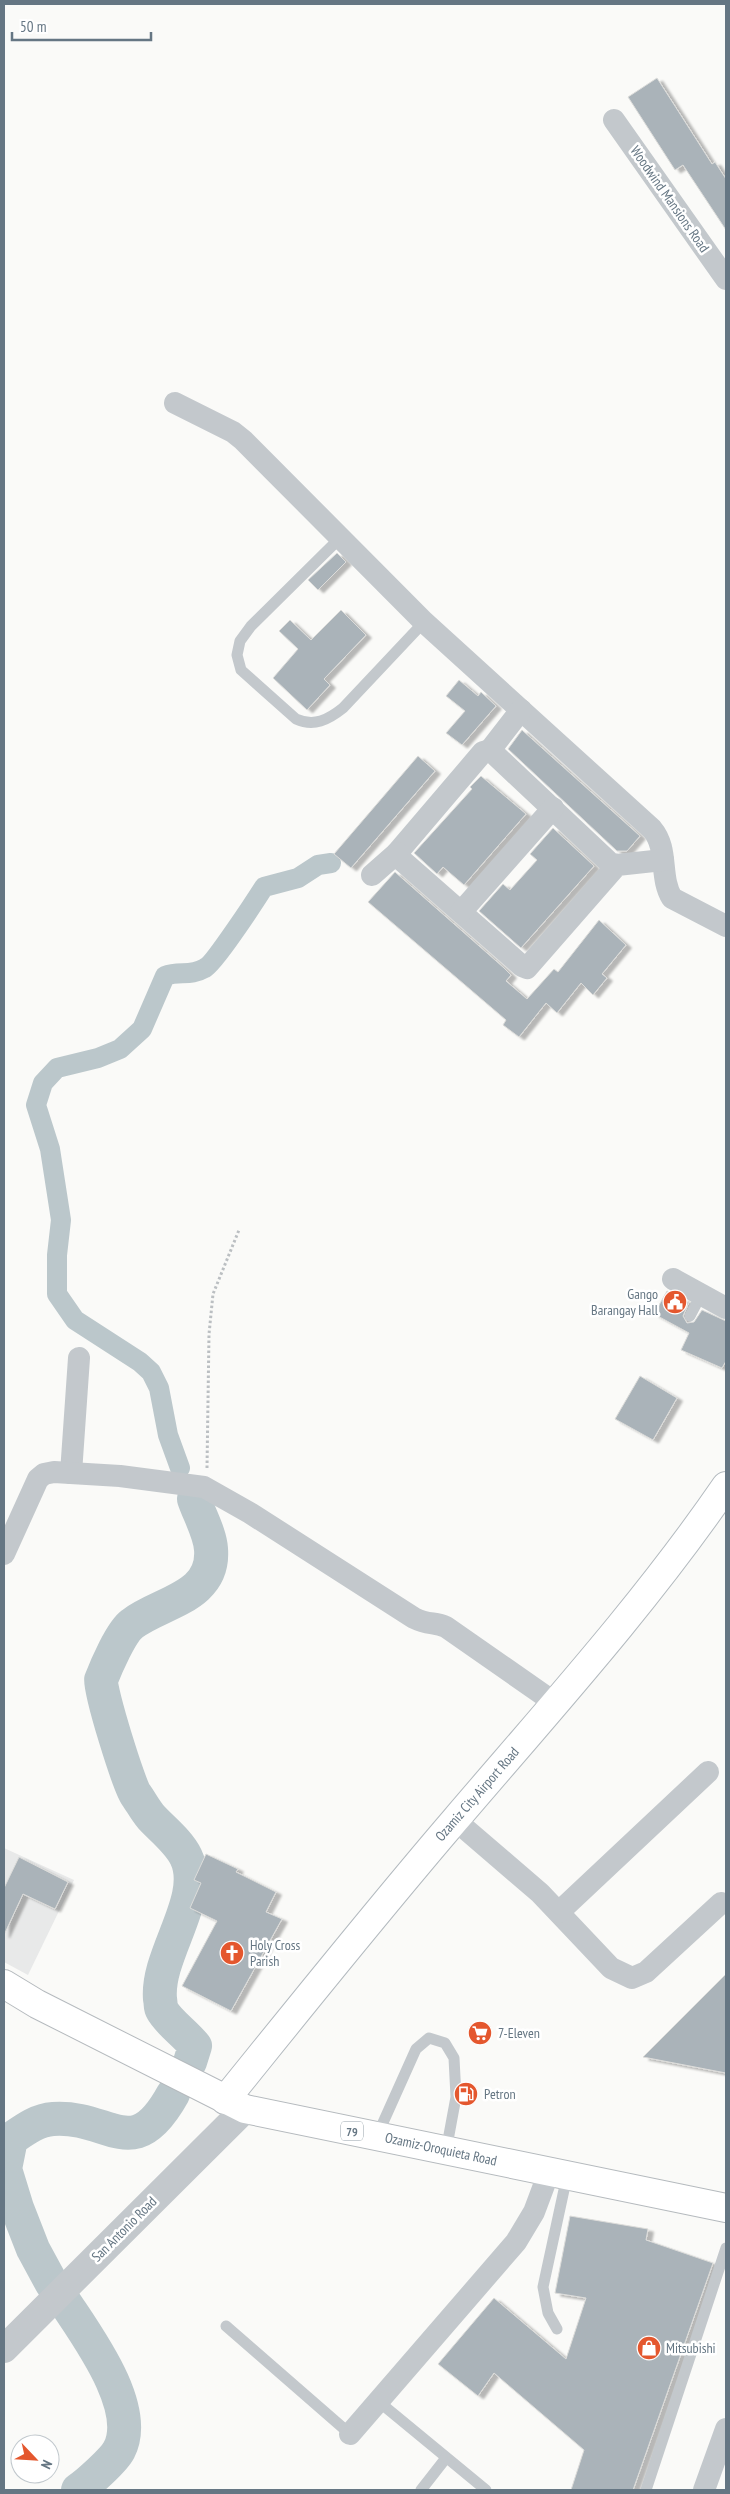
<svg xmlns="http://www.w3.org/2000/svg" width="730" height="2494" viewBox="0 0 730 2494" font-family="'PT Sans Narrow',sans-serif">
<defs>
<filter id="shadow"><feDropShadow dx="5.5" dy="3" stdDeviation="1" flood-color="#0004"/></filter>
</defs>
<rect width="100%" height="100%" fill="#fafaf8"/>
<!-- built -->
<path fill="#e8e9e9" d="M4,1848L74,1880L28,1975L4,1962Z"/>
<g fill="none" stroke-linecap="round" stroke-linejoin="round">
<!-- canal -->
<path stroke="#bbc7cb" stroke-width="20" d="M180,1468L168,1435L159,1388L151,1372L140,1362L75,1320L57,1294V1255L61,1220L50,1149L36,1105L43,1083L57,1068L98,1058L120,1049L142,1029L165,976C179,970 190,977 205,968C214,964 257,898 264,887L298,878L318,865L331,863"/>
<!-- river -->
<g stroke="#bbc7cb" stroke-width="34">
<path d="M190,2062L195,2046C186,2034 168,2022 162,2010C160,2007 161,2002 160,1999C156,1954 206,1898 186,1857C179,1842 162,1829 151,1817C145,1810 141,1802 136,1795C129,1786 99,1688 101,1680C106,1667 121,1632 132,1624C160,1602 215,1598 211,1549C210,1533 199,1514 194,1499"/>
<path d="M52,2284L33,2249L17,2208L5,2169L11,2139C24,2130 37,2120 53,2119C111,2115 133,2166 173,2094"/>
<path d="M64,2301C87,2336 141,2408 119,2450C114,2460 87,2484 78,2490"/>
</g>
</g>
<!-- building -->
<g fill="#aab3b9" stroke="#dcdcda" filter="url(#shadow)">
<path d="M657,78L712,164L715,162L726,179V230L683,165L675,170L628,97Z"/>
<path d="M337,553L346,562L318,590L308,580Z"/>
<path d="M341,610L366,635L324,679L330,685L307,710L273,678L298,649L279,631L290,620L311,640Z"/>
<path d="M459,680L478,696L481,692L496,706L462,745L446,733L465,711L446,696Z"/>
<path d="M522,730L640,836L627,851H617L508,749Z"/>
<path d="M418,756L435,771L351,868L334,854Z"/>
<path d="M481,776L526,814L464,885L443,867L437,874L414,853L472,789L470,787Z"/>
<path d="M553,828L594,866L521,948L479,911L503,884L510,890L537,860L530,854Z"/>
<path d="M395,872L504,968L511,975L506,981L527,999L554,969L558,972L599,920L626,945L602,974L607,978L593,995L581,983L557,1013L546,1003L519,1037L503,1025L506,1020L368,902Z"/>
<path d="M667,1291L689,1302L683,1316L687,1323L694,1322L702,1310L726,1321V1361L722,1368L681,1350L689,1333L654,1314Z"/>
<path d="M640,1376L677,1398L653,1440L615,1419Z"/>
<path d="M206,1854L238,1869L236,1872L276,1892L266,1912L282,1919L231,2011L182,1986L217,1921L190,1908L201,1883L194,1880Z"/>
<path d="M19,1857L68,1882L55,1909L23,1894L4,1935V1888Z"/>
<path d="M726,1974V2073L643,2057Z"/>
<path d="M570,2216L648,2229L646,2240L713,2263L633,2490H571L584,2450L494,2373L478,2396L438,2364L494,2298L566,2359L586,2298L555,2293Z"/>
</g>
<g fill="none" stroke-linecap="round" stroke-linejoin="round">
<!-- secondary casing -->
<g stroke="#b3babf" stroke-width="30">
<path id="secondary" d="M225,2100C301,2006 376,1912 455,1820C548,1711 645,1604 726,1486"/>
</g>
<!-- primary casing -->
<g stroke="#b5babe" stroke-width="30">
<path id="primary" d="M4,1984L37,2004L245,2109L726,2208"/>
</g>
<!-- path -->
<path stroke="#bbbfc2" stroke-width="3" stroke-dasharray="2.5 2.5" stroke-linecap="butt" d="M207,1468L209,1334L213,1294L239,1230"/>
<!-- service -->
<g stroke="#c3c8cc" stroke-width="11">
<path d="M340,538L251,626L240,641L237,655L241,670L296,719C314,727 328,720 343,708L424,622"/>
<path d="M690,1316L701,1295"/>
<path d="M377,2136L416,2049L429,2038L445,2043L454,2058L456,2097L446,2151"/>
<path d="M226,2326L350,2434"/>
<path d="M557,2329L548,2313L543,2287L567,2176"/>
<path d="M378,2401L486,2490"/>
<path d="M421,2490L446,2458"/>
<path d="M646,2490L726,2248"/>
</g>
<!-- minor -->
<g stroke="#c3c8cc" stroke-width="22">
<path d="M614,120L726,279"/>
<path d="M175,403L233,432L243,440L424,622L652,829C669,849 659,877 672,898L726,926"/>
<path d="M490,750L521,710"/>
<path d="M617,865L527,968L522,966L398,857L397,853L483,752L490,750L610,863L617,865L663,860"/>
<path d="M372,875L397,853"/>
<path d="M461,912L553,808"/>
<path d="M673,1279L726,1308"/>
<path d="M71,1473L79,1358"/>
<path d="M4,1554L38,1479L44,1474L54,1472L120,1476L204,1487L250,1513L414,1618C428,1625 435,1622 446,1627L555,1703"/>
<path d="M455,1820L540,1893L611,1968L632,1978L646,1972L721,1903"/>
<path d="M559,1912L708,1772"/>
<path d="M350,2434L516,2242L534,2212L549,2172"/>
<path d="M704,2490L726,2429"/>
</g>
<!-- tertiary -->
<path stroke="#c3c8cc" stroke-width="28" d="M4,2349L245,2109"/>
<!-- secondary -->
<use href="#secondary" stroke="#fff" stroke-width="28"/>
<!-- primary -->
<use href="#primary" stroke="#fff" stroke-width="28"/>
</g>
<!-- icons -->
<defs>
<g id="civic-disc" transform="scale(1.25)"><circle r="9.5" fill="#e4572e" stroke="#fff"/><path d="M-.6-6.5H3V-4.5H.6V-3L4-1V1h2V6H-6V1h2V-1L-.6-3ZM-1.2 2.5V6h2.4V2.5Z" fill="#fff"/></g>
<g id="church-disc" transform="scale(1.25)"><circle r="9.5" fill="#e4572e" stroke="#fff"/><path d="M-1.2-6h2.4v3.5h3.3v2.4h-3.3V6h-2.4V-.1h-3.3v-2.4h3.3Z" fill="#fff"/></g>
<g id="supermarket-disc" transform="scale(1.25)"><circle r="9.5" fill="#e4572e" stroke="#fff"/><path d="M-6-5.5h2.5l.6 2H6L4.5 2H-2.5L-4.4-4H-6ZM-1.5 3.2a1.3 1.3 0 1 0 .1 0ZM3 3.2a1.3 1.3 0 1 0 .1 0Z" fill="#fff"/></g>
<g id="fuel-disc" transform="scale(1.25)"><circle r="9.5" fill="#e4572e" stroke="#fff"/><path d="M-5.5-6h7V0h2V4h1.3V-2.5L3-4.5l.8-.8L6-3V5H2.5V1h-1V6h-7ZM-4.2-4.7v3.2H.2V-4.7Z" fill="#fff"/></g>
<g id="shop-disc" transform="scale(1.25)"><circle r="9.5" fill="#e4572e" stroke="#fff"/><path d="M-5-2.5h2.3a2.7 3.5 0 0 1 5.4 0H5L5.5 6h-11ZM-1.5-2.5h3a1.5 2.3 0 0 0-3 0Z" fill="#fff"/></g>
</defs>
<g fill-rule="evenodd">
<use href="#civic-disc" x="675" y="1302"/>
<use href="#church-disc" x="232" y="1953"/>
<use href="#supermarket-disc" x="480" y="2033"/>
<use href="#fuel-disc" x="466" y="2094"/>
<use href="#shop-disc" x="649" y="2348"/>
</g>
<g text-anchor="middle" dominant-baseline="central" stroke-width="5" stroke-linejoin="round" paint-order="stroke">
<!-- shield labels -->
<rect fill="#fff" stroke="#939fa8" stroke-width="1" x="341" y="2121.5" width="22" height="19" rx="4"/>
<g font-size="12" font-weight="bold" fill="#657683">
<text x="352" y="2131">79</text>
</g>
<!-- street labels -->
<g font-size="14" fill="#657683" stroke="#fff">
<text transform="translate(670 199) rotate(55)">Woodwind Mansions Road</text>
<text transform="translate(477 1794) rotate(-49)">Ozamiz City Airport Road</text>
<text transform="translate(441 2149) rotate(12)">Ozamiz-Oroquieta Road</text>
<text transform="translate(124 2229) rotate(-45)">San Antonio Road</text>
</g>
<!-- poi labels -->
<g font-size="14" fill="#657683" stroke="#fff" text-anchor="start">
<text x="658" y="1294" text-anchor="end">Gango<tspan x="658" dy="16">Barangay Hall</tspan></text>
<text x="250" y="1945">Holy Cross<tspan x="250" dy="16">Parish</tspan></text>
<text x="498" y="2033">7-Eleven</text>
<text x="484" y="2094">Petron</text>
<text x="666" y="2348">Mitsubishi</text>
</g>
</g>
<!-- border -->
<rect width="730" height="2494" fill="none" stroke="#657683" stroke-width="10"/>
<!-- north arrow -->
<g transform="translate(35 2459) rotate(115)"><circle r="24" fill="#ffffff" stroke="#c1c8cd"/>
<path d="M0-4L9 19L0 12L-9 19Z" fill="#e4572e"/>
<text y="-8" font-size="14" font-weight="bold" text-anchor="middle" fill="#657683">N</text>
</g>
<!-- scale -->
<path d="M12 32v8h139v-8" fill="none" stroke="#657683" stroke-width="2.5"/>
<text x="20" y="32" font-size="15" fill="#657683" stroke="#ffffff" stroke-width="4" paint-order="stroke">50 m</text>
</svg>
